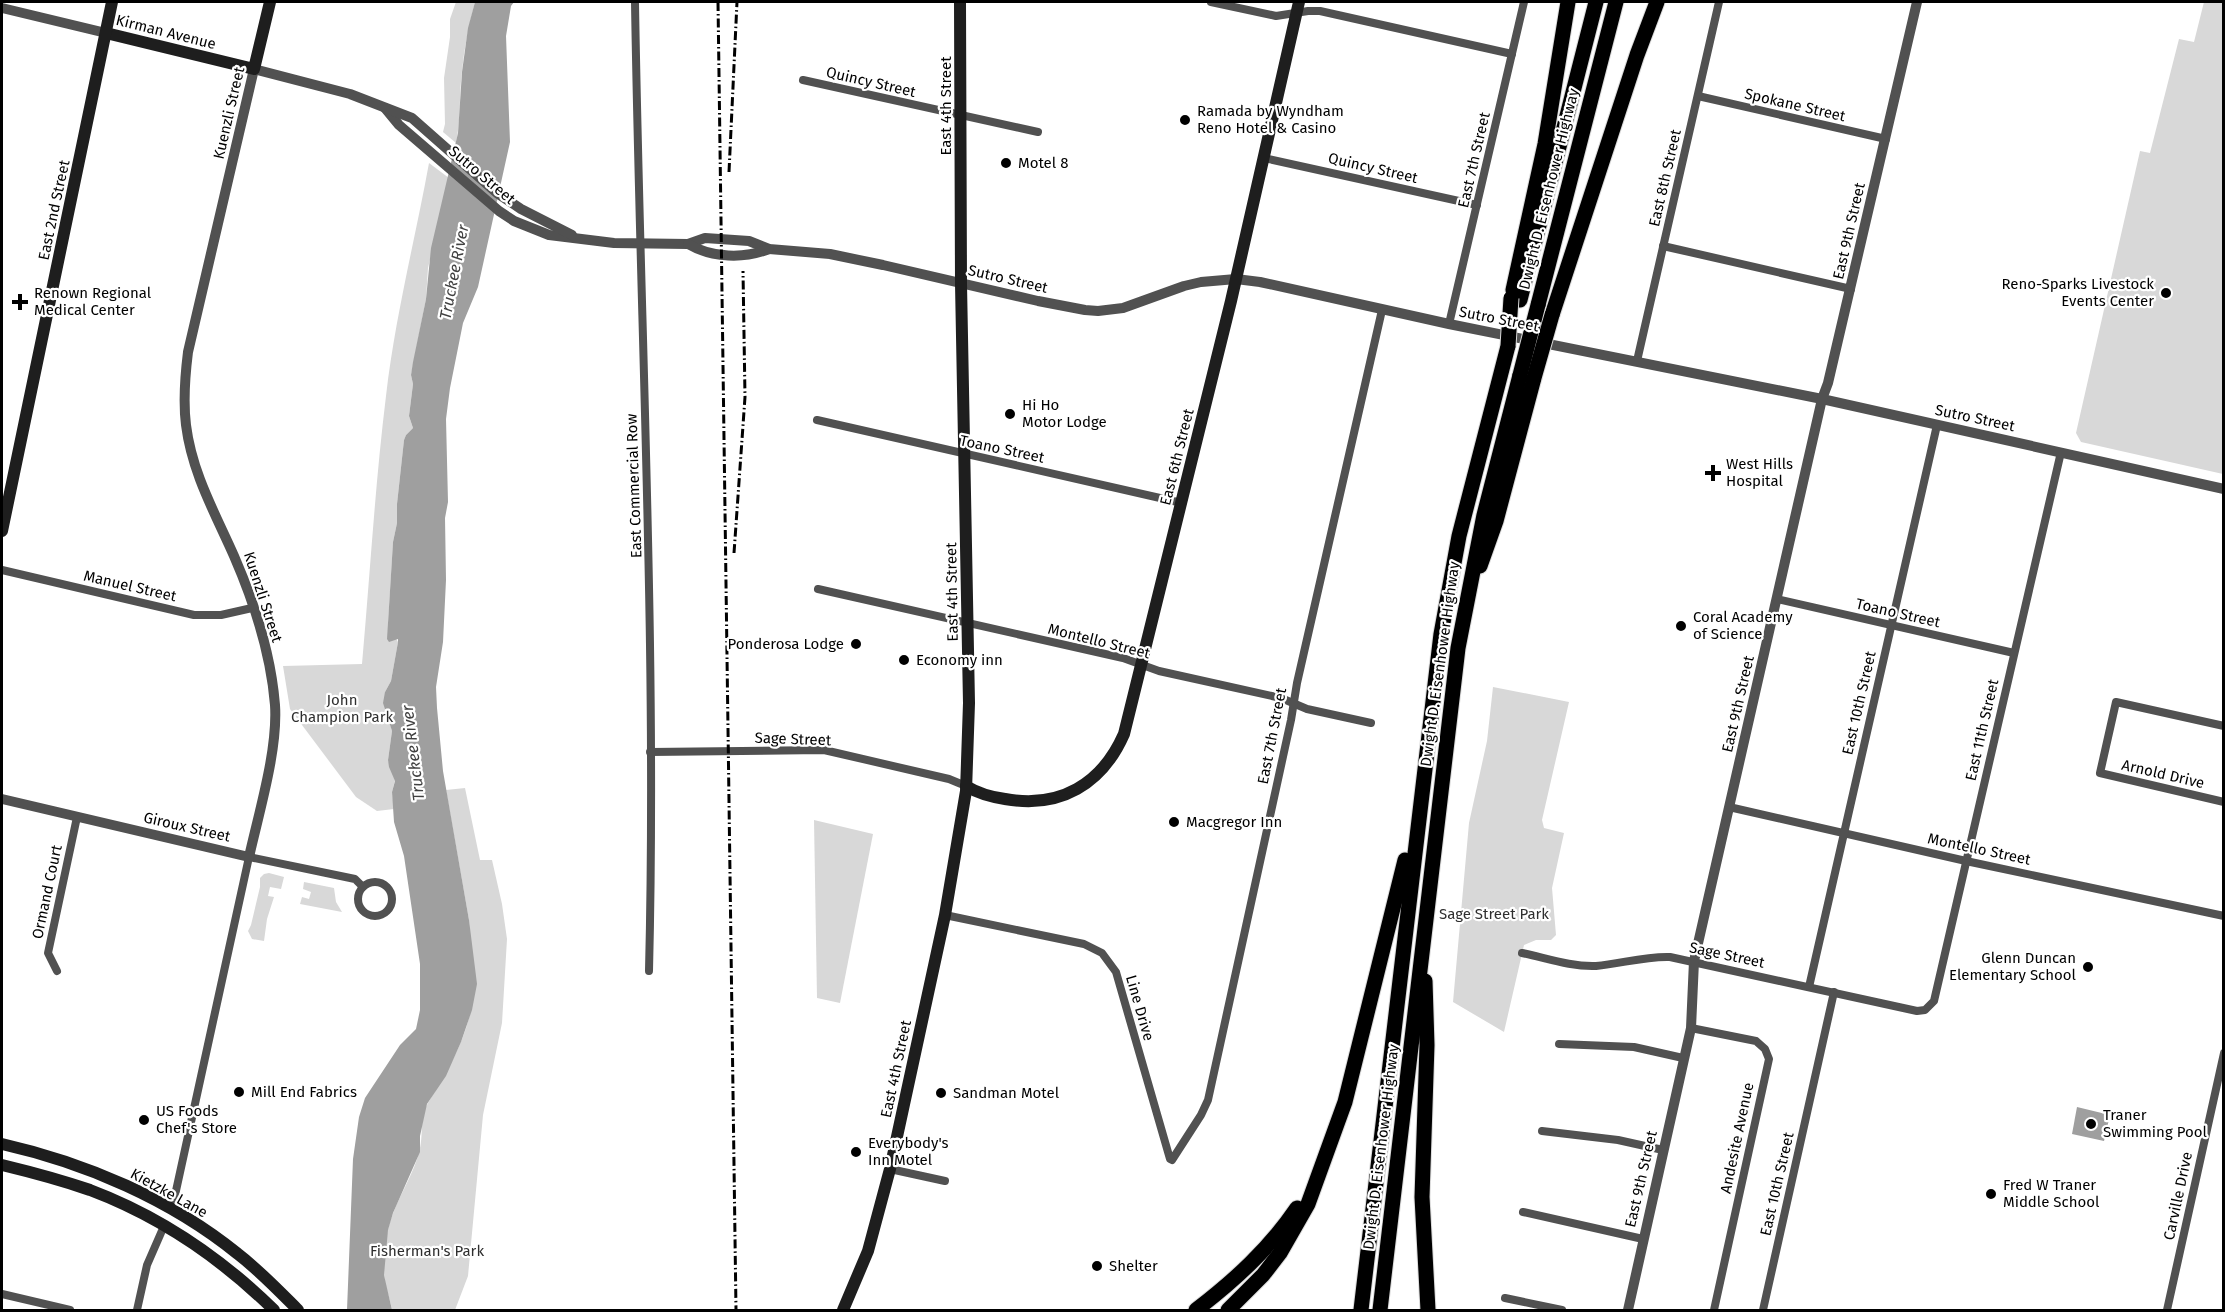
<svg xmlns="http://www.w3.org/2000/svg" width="2225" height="1312" viewBox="0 0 2225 1312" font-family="'Fira Sans',sans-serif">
<rect width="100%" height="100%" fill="#fff"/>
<!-- green -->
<g fill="#d8d8d8">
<path d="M456,2H475C469,25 464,48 462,71C459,95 461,119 456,143L443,132L445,124L444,78L450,37V19Z"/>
<path d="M2204,2H2224L2223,474L2081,442L2076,433L2140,151L2150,153L2179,39L2194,42Z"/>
<path d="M429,163L449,178L428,268L426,299L411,375L413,384L409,416L413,428L406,435L404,440L397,504V523L393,542L388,624L398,642L391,681L385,692L386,716L390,724L392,731L388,760L395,780L392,792L394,809L377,811L356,797L290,709L283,666L362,664C370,575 375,485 386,396C395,317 415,240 429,163Z"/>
<path d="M1493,687L1569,702L1542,820L1544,828L1564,833L1552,888L1556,935L1551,940H1536L1524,945L1504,1032L1453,1002L1469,823L1487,741Z"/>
<path d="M465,788L480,860H492L502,904L507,939L502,1023L483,1115L468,1276L455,1310H392C390,1298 385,1287 384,1275C382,1254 386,1230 394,1211C401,1193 415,1170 419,1152C424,1136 419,1118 428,1103C448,1070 468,1037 473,998L469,920L446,790Z"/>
<path d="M814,820L873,834L840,1003L817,998Z"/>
<path d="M269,873L284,877L281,889L270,887L268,896L274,897L267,919L264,941L252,939L248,931L251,925L260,887V878L264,874Z"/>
<path d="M304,882L334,888L336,902L342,912L300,904L302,897L309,899L311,892L303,889Z"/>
</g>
<!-- water -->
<g fill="#9f9f9f">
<path d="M475,2H514L511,6L506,36L510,142L478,287L463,323L450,388L446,419L448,502L445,518L446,580L443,642L436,687L437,708L443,771L469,920L477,984L472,1010L461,1042L446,1076L427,1104L420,1136V1152L393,1213L388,1230L384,1275L392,1310H347L353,1159L359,1117L365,1098L400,1045L416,1029L420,1010V964L404,856L394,822L392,792L395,781L389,767L388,760L392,731L383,703L385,692L391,681L398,642V639L389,642L387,639L393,542L397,523V504L404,440L406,435L413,428L409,416L413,384L411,375L413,362L426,299L431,248L458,133L462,72L468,28Z"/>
<path d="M2077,1107L2110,1115L2104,1141L2072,1134Z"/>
</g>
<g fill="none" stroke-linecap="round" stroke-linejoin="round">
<!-- motorway casing -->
<g stroke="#dbdbdb" stroke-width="17">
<g id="motorway">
<path d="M1513,290L1545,144L1568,2"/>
<path d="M1520,300L1596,2"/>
<path d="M1538,305L1616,2"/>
<path d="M1552,315L1637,55L1657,2"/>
<path d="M1480,566L1496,521L1534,378"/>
<path d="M1425,981L1427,1045L1422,1197L1428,1310"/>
<path d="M1196,1310C1235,1280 1269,1249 1297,1208"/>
<path d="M1228,1310L1263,1275L1280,1253L1308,1204L1345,1102L1405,860"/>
<path d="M1361,1310L1441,634L1459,536L1508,346"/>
<path d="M1380,1310L1458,648L1484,515L1520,375"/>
</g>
</g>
<!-- minor -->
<g stroke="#515151" stroke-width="8">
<path d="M635,2C640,324 657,648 649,971"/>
<path d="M1211,2L1276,16L1308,11H1320L1512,54"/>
<path d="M803,80L1038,132"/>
<path d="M1698,96L1886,139"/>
<path d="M1264,158L1477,205"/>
<path d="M1663,246L1851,289"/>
<path d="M1449,324L1524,2"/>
<path d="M1637,361L1719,2"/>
<path d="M817,420L1182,503"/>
<path d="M2,570L194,615H221L252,608"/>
<path d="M818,589L1123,658L1159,671L1281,698L1307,709L1371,723"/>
<path d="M1777,599L2014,653"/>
<path d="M2224,726L2116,702L2100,773L2224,802"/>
<path d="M650,752L824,750L949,779L966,786"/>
<path d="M1729,807L1966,861L2224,916"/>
<circle cx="375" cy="899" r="17"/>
<path d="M945,915L1084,944L1102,953L1116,972L1170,1159L1172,1160L1201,1115L1208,1100L1291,720L1297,683L1382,310"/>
<path d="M1522,953C1546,958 1571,967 1596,966C1621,964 1644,956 1670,957L1917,1011L1925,1010L1934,1001L2061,452"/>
<path d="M57,971L48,953L77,817"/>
<path d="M1809,987L1937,425"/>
<path d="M1691,1028L1756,1041L1765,1049L1769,1059L1714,1310"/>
<path d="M1559,1044L1634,1047L1683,1058"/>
<path d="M1542,1131L1618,1140L1663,1150"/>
<path d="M890,1169L945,1181"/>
<path d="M172,1209L249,857L355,879L363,887"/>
<path d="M1523,1212L1643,1239"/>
<path d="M2,1294L70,1310"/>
<path d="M1505,1298L1562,1310"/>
<path d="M137,1310L147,1265L164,1226"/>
<path d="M1763,1310L1834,992"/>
<path d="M2167,1310L2224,1053"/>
</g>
<!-- tertiary -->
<g stroke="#515151" stroke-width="10">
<path d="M2,8L106,33"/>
<path d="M385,108L399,125L499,211L514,221L549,235L614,243L688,244L705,238L749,241L769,249L830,254L883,265L1038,301L1085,310L1098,311L1123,308L1184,286L1201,282L1236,279L1260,282L1449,324L1822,399L2224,489"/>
<path d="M688,244C712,258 744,259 769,249"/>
<path d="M2,799L249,857C259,812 278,750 275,705C271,655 254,602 234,556C215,513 192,473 186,425C183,401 185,376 188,352L254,69L350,94L412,118L497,193L521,209L572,235"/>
<path d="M1628,1310L1691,1028L1694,961L1822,399L1828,383L1917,2"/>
</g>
<!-- secondary -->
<g stroke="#1e1e1e" stroke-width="12">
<path d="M106,33L254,69L270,2"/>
<path d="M2,531L112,2"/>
<path d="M966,786C979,794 991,797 1005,799C1060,809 1102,784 1124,734L1231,301L1299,2"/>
<path d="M2,1144C86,1163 170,1199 238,1254C260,1271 279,1291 298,1310"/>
<path d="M2,1165C31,1172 61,1180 90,1190C159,1216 222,1259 274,1310"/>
<path d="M843,1310L868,1251L890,1169L945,915L966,791L969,703L961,284L960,2"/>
</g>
<!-- motorway -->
<use href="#motorway" stroke="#000" stroke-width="15"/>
<!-- rail -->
<g stroke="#000" stroke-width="3" stroke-dasharray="9 3 1.5 3" stroke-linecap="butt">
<path d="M718,2L736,1310"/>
<path d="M729,172L737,2"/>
<path d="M734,553L745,397L743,271"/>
</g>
<!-- motorway-bridge casing -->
<g stroke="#dbdbdb" stroke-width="17" stroke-linecap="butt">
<g id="motorway-bridge">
<path d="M1508,346L1511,298"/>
<path d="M1520,375L1538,305"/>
<path d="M1534,378L1552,315"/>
</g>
</g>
<!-- motorway-bridge -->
<use href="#motorway-bridge" stroke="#000" stroke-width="15"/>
</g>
<!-- markers -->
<g fill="#000" stroke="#fff" stroke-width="2">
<circle cx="1185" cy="120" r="6"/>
<circle cx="1006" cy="163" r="6"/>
<circle cx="2166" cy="293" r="6"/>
<path d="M17 293h6v6h6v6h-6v6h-6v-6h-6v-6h6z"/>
<circle cx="1010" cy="414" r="6"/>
<path d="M1710 464h6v6h6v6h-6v6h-6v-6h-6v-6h6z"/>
<circle cx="1681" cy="626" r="6"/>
<circle cx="856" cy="644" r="6"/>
<circle cx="904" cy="660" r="6"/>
<circle cx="1174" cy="822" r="6"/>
<circle cx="2088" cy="967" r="6"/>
<circle cx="239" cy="1092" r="6"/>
<circle cx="941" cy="1093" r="6"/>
<circle cx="144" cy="1120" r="6"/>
<circle cx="2091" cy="1124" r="6"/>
<circle cx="856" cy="1152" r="6"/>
<circle cx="1991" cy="1194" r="6"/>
<circle cx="1097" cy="1266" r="6"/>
</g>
<g text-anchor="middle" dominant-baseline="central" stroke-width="4.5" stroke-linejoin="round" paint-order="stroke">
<!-- street labels -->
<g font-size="15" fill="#000" stroke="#fff">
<text transform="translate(166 32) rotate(14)">Kirman Avenue</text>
<text transform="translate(871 82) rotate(13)">Quincy Street</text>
<text transform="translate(1795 105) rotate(13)">Spokane Street</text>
<text transform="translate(946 106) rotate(-90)">East 4th Street</text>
<text transform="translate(229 113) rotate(-77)">Kuenzli Street</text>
<text transform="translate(1474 160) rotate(-77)">East 7th Street</text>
<text transform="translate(1373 168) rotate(13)">Quincy Street</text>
<text transform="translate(482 175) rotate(40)">Sutro Street</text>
<text transform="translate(1665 178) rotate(-77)">East 8th Street</text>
<text transform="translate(1549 189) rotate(-76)">Dwight D. Eisenhower Highway</text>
<text transform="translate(54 210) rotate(-78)">East 2nd Street</text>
<text transform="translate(1849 231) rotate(-77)">East 9th Street</text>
<text transform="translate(1008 279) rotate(13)">Sutro Street</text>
<text transform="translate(1499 319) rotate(11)">Sutro Street</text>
<text transform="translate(1975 418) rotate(12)">Sutro Street</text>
<text transform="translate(1002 449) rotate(12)">Toano Street</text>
<text transform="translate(1177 457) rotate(-76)">East 6th Street</text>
<text transform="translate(634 486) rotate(-92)">East Commercial Row</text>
<text transform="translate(130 586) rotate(13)">Manuel Street</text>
<text transform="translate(952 592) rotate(-91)">East 4th Street</text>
<text transform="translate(263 597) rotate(72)">Kuenzli Street</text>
<text transform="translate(1898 613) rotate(13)">Toano Street</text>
<text transform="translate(1099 641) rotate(14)">Montello Street</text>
<text transform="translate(1440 664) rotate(-82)">Dwight D. Eisenhower Highway</text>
<text transform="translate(1859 703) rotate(-77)">East 10th Street</text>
<text transform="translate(1738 704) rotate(-77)">East 9th Street</text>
<text transform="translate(1982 730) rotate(-77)">East 11th Street</text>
<text transform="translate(1272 736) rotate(-79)">East 7th Street</text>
<text transform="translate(793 739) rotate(2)">Sage Street</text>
<text transform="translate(2163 774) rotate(13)">Arnold Drive</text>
<text transform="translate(187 827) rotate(13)">Giroux Street</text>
<text transform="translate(1979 849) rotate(12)">Montello Street</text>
<text transform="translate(47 892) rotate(-78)">Ormand Court</text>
<text transform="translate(1727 955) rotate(12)">Sage Street</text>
<text transform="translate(1140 1008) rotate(74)">Line Drive</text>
<text transform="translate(896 1069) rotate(-78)">East 4th Street</text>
<text transform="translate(1737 1138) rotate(-78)">Andesite Avenue</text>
<text transform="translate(1381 1147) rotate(-83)">Dwight D. Eisenhower Highway</text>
<text transform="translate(1641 1179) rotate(-77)">East 9th Street</text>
<text transform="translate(1777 1184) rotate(-77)">East 10th Street</text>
<text transform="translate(169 1193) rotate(29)">Kietzke Lane</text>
<text transform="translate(2178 1196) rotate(-78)">Carville Drive</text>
</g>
<!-- poi labels -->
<g font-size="15" fill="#000" stroke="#fff" text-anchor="start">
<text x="1197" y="111">Ramada by Wyndham<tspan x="1197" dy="17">Reno Hotel &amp; Casino</tspan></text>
<text x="1018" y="163">Motel 8</text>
<text x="2154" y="284" text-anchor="end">Reno-Sparks Livestock<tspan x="2154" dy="17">Events Center</tspan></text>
<text x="34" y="293">Renown Regional<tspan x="34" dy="17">Medical Center</tspan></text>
<text x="1022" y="405">Hi Ho<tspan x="1022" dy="17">Motor Lodge</tspan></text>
<text x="1726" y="464">West Hills<tspan x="1726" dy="17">Hospital</tspan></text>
<text x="1693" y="617">Coral Academy<tspan x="1693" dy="17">of Science</tspan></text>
<text x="844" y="644" text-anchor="end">Ponderosa Lodge</text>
<text x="916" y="660">Economy inn</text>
<text x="1186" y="822">Macgregor Inn</text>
<text x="2076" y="958" text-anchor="end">Glenn Duncan<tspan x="2076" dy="17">Elementary School</tspan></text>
<text x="251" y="1092">Mill End Fabrics</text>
<text x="953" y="1093">Sandman Motel</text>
<text x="156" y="1111">US Foods<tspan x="156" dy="17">Chef's Store</tspan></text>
<text x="2103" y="1115">Traner<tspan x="2103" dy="17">Swimming Pool</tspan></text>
<text x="868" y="1143">Everybody's<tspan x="868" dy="17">Inn Motel</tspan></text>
<text x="2003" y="1185">Fred W Traner<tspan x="2003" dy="17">Middle School</tspan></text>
<text x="1109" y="1266">Shelter</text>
</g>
<!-- park labels -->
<g font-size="15" fill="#2f2f2f" stroke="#fff">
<text x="342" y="700">John<tspan x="342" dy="17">Champion Park</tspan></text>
<text x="1494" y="914">Sage Street Park</text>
<text x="427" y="1251">Fisherman's Park</text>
</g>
<!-- water labels -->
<g font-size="16" font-style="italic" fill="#404040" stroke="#fff">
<text transform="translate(454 272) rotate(-79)">Truckee River</text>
<text transform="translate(413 753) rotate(-97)">Truckee River</text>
</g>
</g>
<!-- border -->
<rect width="2225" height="1312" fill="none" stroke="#000000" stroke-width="6"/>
</svg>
